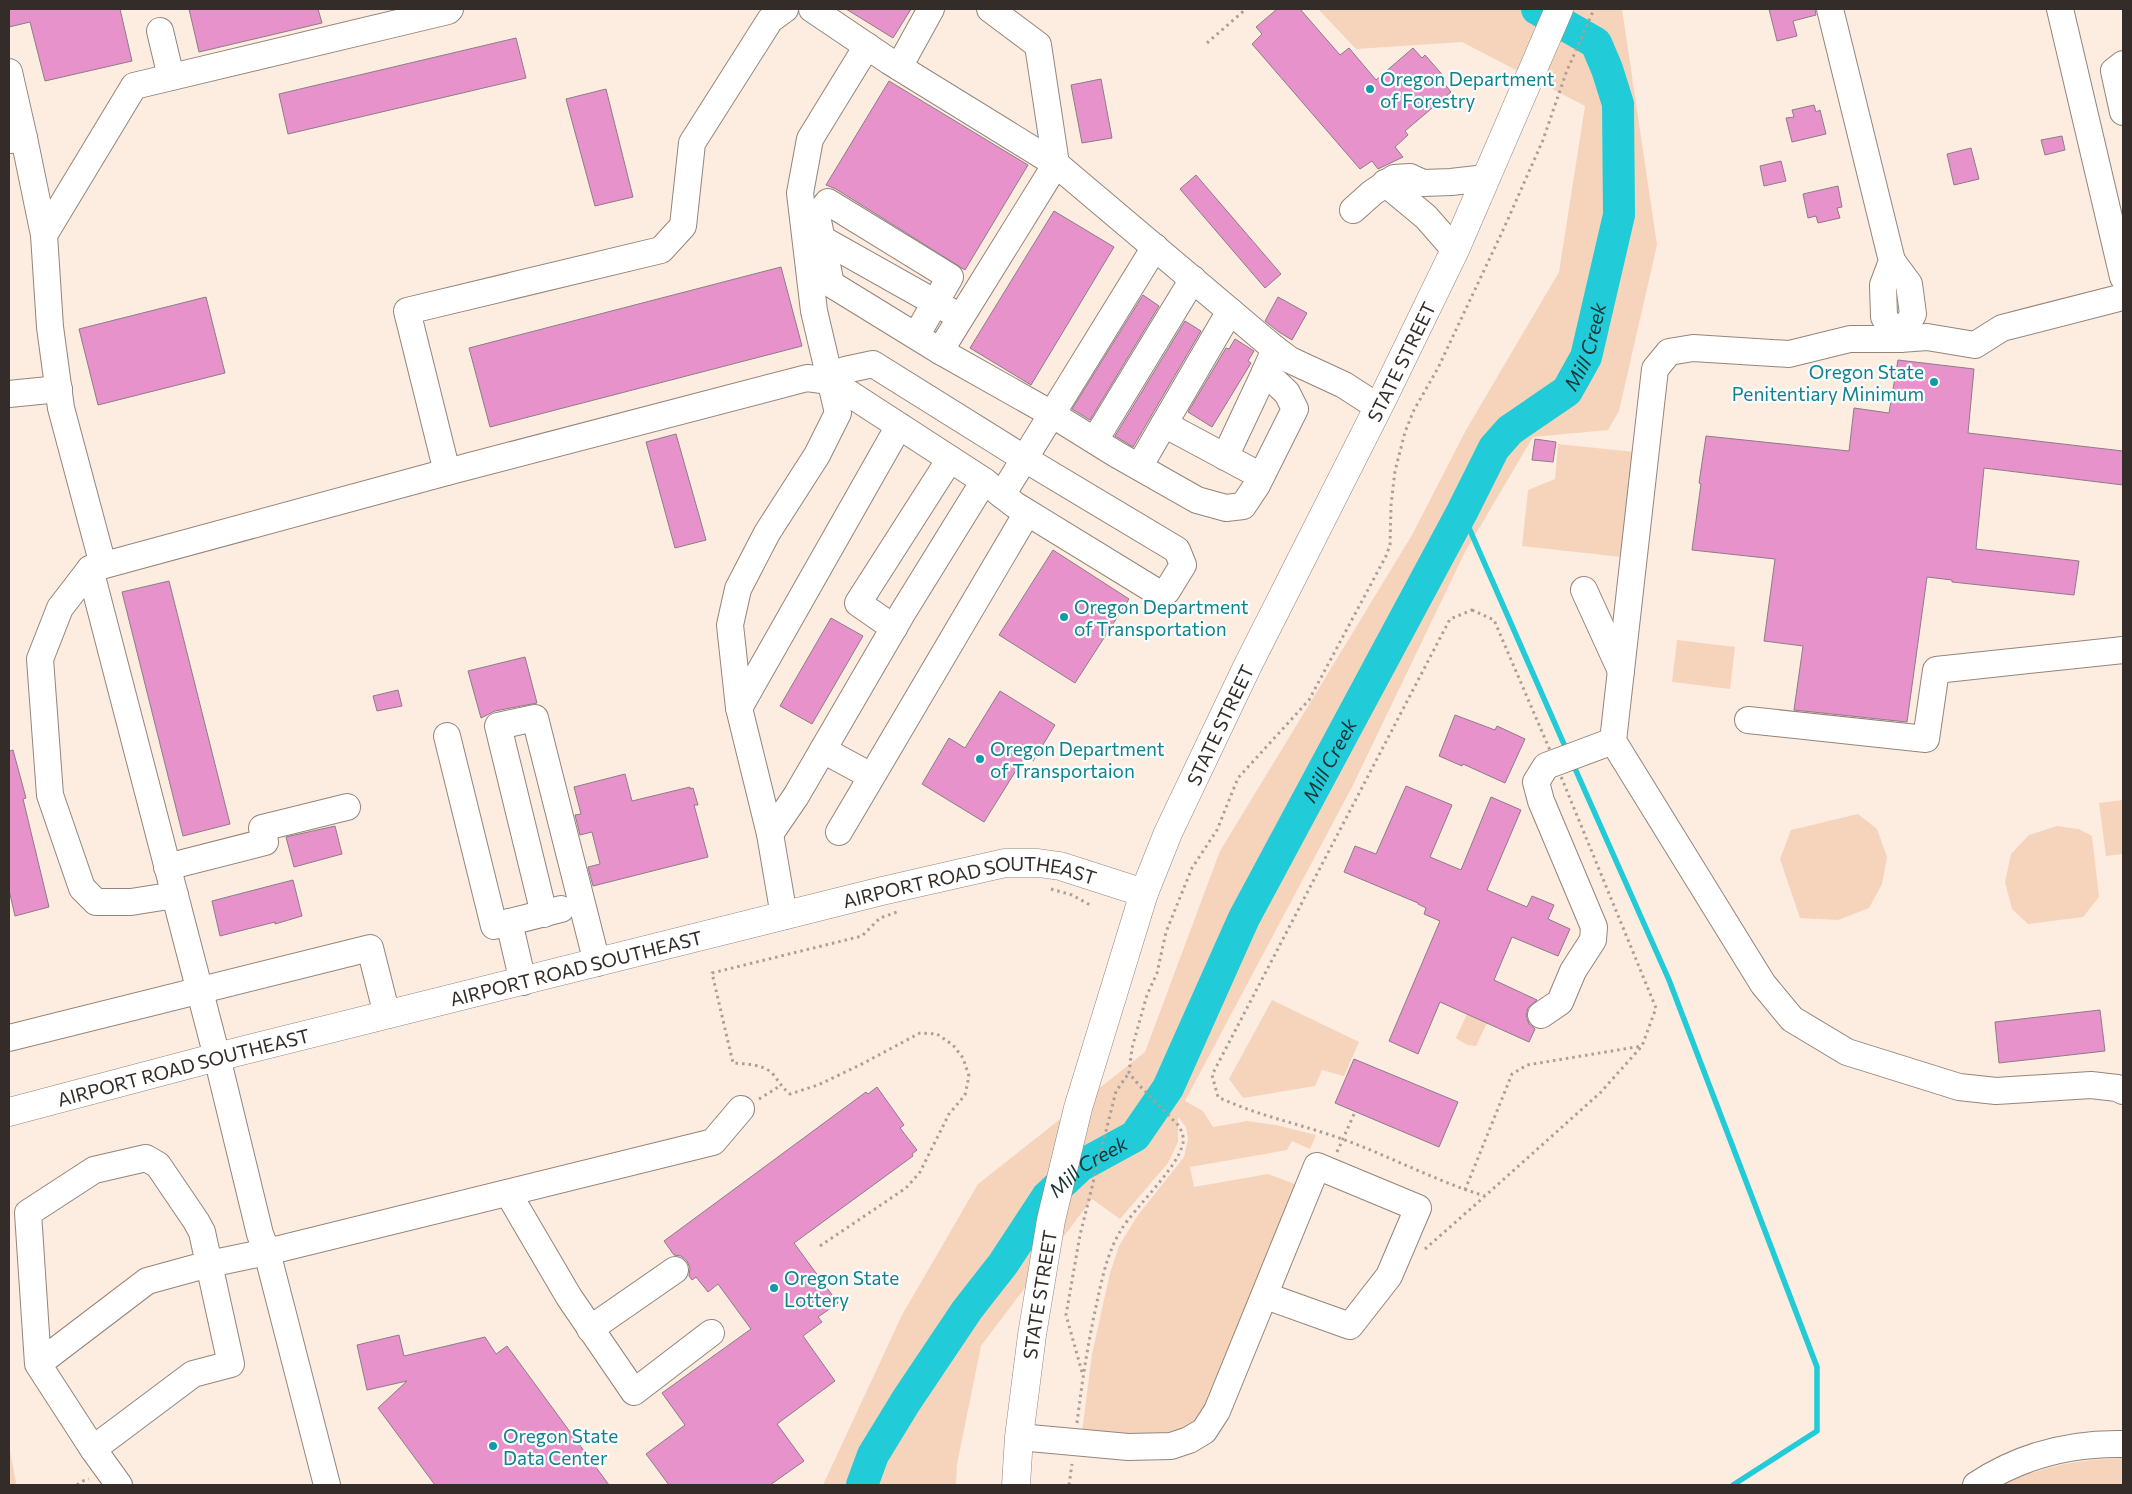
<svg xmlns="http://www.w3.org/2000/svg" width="2132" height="1494" viewBox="0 0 2132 1494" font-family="Commissioner,sans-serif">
<rect width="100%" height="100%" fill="#fdece0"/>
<!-- green -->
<g fill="#f6d4bc">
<path d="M1318,9H1622L1657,245L1619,411L1608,430L1533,437L1465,552L1352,787L1185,1101L1203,1111L1213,1127L1247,1121L1276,1125L1316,1135L1310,1149L1292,1141L1287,1150L1190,1167L1194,1187L1268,1174L1300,1186L1211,1399L1190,1426L1172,1436L1082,1432L1092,1354L1110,1273L1119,1246L1125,1236L1138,1215L1184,1157L1188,1139L1186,1127L1178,1117V1142L1168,1163L1120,1219L1092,1199L981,1346L957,1464L956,1485H823L902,1315L978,1184L1145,1052L1220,851L1412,535L1466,430L1559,272L1585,106L1462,42L1356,49Z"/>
<path d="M1558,444L1634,452L1622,557L1522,546L1528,490L1555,479Z"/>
<path d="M1677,640L1735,647L1730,689L1672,682Z"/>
<path d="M2123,800V854L2106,856L2099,803Z"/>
<path d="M1858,814L1877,829L1887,857L1882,884L1869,908L1838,920L1800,918L1780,859L1791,830Z"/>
<path d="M2057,826L2079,829L2092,836L2099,897L2083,917L2028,924L2012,909L2005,882L2011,854L2029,835Z"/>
<path d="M1272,1000L1359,1042L1344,1076L1322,1070L1315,1086L1243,1098L1229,1079Z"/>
<path d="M1467,1014L1487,1023L1476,1046L1467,1045L1456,1038Z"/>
<path d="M9,1446L16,1483V1485H9Z"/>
<path d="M2123,1458V1485H2003C2042,1466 2080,1459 2123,1458Z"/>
</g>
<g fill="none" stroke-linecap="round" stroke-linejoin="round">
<!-- stream -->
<g stroke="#21cbd7" stroke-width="5.5">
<path d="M1462,512L1567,751"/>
<path d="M1573,764L1669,980L1817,1367V1431L1733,1485"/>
</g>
<!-- river -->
<path stroke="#21cbd7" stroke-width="32" id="s1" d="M862,1485L873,1455L906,1401L967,1310L1003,1264L1047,1197L1080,1166L1135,1136L1168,1088L1244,918L1462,512L1494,448L1510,430L1567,391L1586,357L1619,215L1618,104L1607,69L1596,43L1537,9"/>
</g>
<!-- building -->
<g fill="#e892cb" stroke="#8c7d86">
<path d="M9,9H120L132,61L45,81L30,22L9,27Z"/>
<path d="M189,9H318L322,23L199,52Z"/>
<path d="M846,9H911L893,38Z"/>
<path d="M1277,9H1300L1340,55L1349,48L1376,80L1413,48L1422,58L1425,55L1446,79L1443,82L1451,92L1405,131L1408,135L1395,147L1403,157L1378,169L1372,161L1360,169L1252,44L1262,34L1256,27Z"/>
<path d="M1769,9H1815L1816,15L1793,21L1797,36L1777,41Z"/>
<path d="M516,38L526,78L288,134L279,94Z"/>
<path d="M1101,79L1112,138L1082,143L1071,85Z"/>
<path d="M889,81L1028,165L965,270L836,189L826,185Z"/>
<path d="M606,89L633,197L595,206L566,99Z"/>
<path d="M1814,105L1816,112L1820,110L1826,134L1792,142L1786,118L1794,117L1792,110Z"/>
<path d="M2062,136L2065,150L2045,155L2041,140Z"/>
<path d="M1971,148L1979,179L1954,185L1947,154Z"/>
<path d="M1781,161L1786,181L1764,186L1760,166Z"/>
<path d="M1196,175L1281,274L1265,288L1180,189Z"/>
<path d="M1838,186L1842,207L1837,208L1840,218L1818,223L1816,216L1808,218L1803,194Z"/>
<path d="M1054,211L1114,247L1031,385L970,348Z"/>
<path d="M781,267L802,346L490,427L469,348Z"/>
<path d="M1143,295L1159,306L1090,420L1072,409Z"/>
<path d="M206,297L225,373L98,405L79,329Z"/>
<path d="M1278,297L1307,313L1292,340L1279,332L1265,321Z"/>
<path d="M1185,321L1201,331L1133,447L1115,436Z"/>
<path d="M1235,339L1254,351L1248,361L1251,363L1212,427L1188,412L1226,348L1229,349Z"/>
<path d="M1898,360L1974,369L1968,433L2123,451V485L1984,468L1976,549L2079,561L2074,595L1952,582V580L1927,577L1907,722L1794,710L1803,646L1764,641L1775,559L1692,550L1701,484L1699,483L1706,436L1849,451L1854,408L1889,413Z"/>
<path d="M676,434L706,540L675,548L646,442Z"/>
<path d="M1535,439L1556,442L1553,462L1532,460Z"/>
<path d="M1053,550L1129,599L1075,683L999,635Z"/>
<path d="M169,581L230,824L183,836L122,592Z"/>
<path d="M831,618L863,636L812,724L780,706Z"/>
<path d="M525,657L537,703L495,711L481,718L468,671Z"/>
<path d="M398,690L402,706L377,711L373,696Z"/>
<path d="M1000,691L1055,725L1033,761L1025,756L984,822L922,784L949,738L965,748Z"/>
<path d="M1455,715L1495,730L1497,726L1525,739L1505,783L1463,764L1462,766L1439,756Z"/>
<path d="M13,750L26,798L23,799L49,907L15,916L9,890V751Z"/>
<path d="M625,774L632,801L690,787V789L693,788L698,805H694L708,857L593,886L588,867L600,864L592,832L580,835L575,815L581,814L574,787Z"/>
<path d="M1406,786L1452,805L1430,857L1461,870L1491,797L1521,810L1487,890L1527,907L1532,896L1554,905L1548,919L1570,929L1558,956L1512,937L1494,980L1537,1000L1528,1008L1526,1016L1529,1024L1535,1029L1529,1042L1440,1002L1418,1054L1389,1041L1440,921L1424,914L1426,908L1418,904V903L1344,872L1355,846L1376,854Z"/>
<path d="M335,826L342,854L294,867L286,837Z"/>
<path d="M293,880L302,916L275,924V922L220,936L212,901Z"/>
<path d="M2100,1010L2105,1051L1999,1063L1995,1022Z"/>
<path d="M1354,1059L1458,1102L1439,1147L1335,1103Z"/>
<path d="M877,1087L904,1125L900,1128L917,1150L912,1154L913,1156L794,1243L838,1303L818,1317L822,1322L803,1336L835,1381L777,1424L804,1461L770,1485H669L646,1454L685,1425L662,1393L751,1329L718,1284L708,1292L696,1277L692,1280L689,1276L690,1268L687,1261L681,1256L674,1255L664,1241L866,1092L868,1094Z"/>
<path d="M399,1335L404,1356L485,1337L496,1354L507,1346L609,1485H435L378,1408L407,1381L367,1390L357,1345Z"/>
</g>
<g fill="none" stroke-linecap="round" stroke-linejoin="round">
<!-- minor casing -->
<g stroke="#94857a" stroke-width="28">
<g id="minor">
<path d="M812,9L889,61L1056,164L1275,349L1290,360L1344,385L1378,407"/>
<path d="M990,9L1038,45L1056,164L940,351L1050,413L1116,454L1197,500L1226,508L1243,506L1257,485L1295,409L1287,393L1265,372L1275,349"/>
<path d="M1830,9L1892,261L1883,285L1884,317L1900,339L1927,337L1975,345L2002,328L2123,297"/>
<path d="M2060,9L2123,277"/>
<path d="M160,31L171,77"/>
<path d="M2123,64L2114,71L2123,112"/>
<path d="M899,67L931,9"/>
<path d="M9,72L24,138"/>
<path d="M9,140L24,138L44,235"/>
<path d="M1385,183L1426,217L1455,250"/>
<path d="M1353,210L1372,193L1394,178L1410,177L1423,183L1451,182L1486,178"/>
<path d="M822,239L950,311"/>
<path d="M1892,261L1909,284L1913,314L1900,339H1850L1789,354L1693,348L1669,352L1655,369L1613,741L1763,984L1792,1019L1847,1052L1959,1087L1996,1091L2091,1085L2117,1088L2123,1091"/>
<path d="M916,336L950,277L828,202L817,216L831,284L940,351"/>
<path d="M830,381L845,370L873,364L1025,459L1177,550L1183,565L1167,591L1157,592L1015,505L984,481"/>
<path d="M9,394L59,389"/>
<path d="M1164,424L1230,311"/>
<path d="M1095,440L1193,279"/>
<path d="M1225,457L1265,372"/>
<path d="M1139,467L1164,424L1261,476"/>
<path d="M447,472L807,378L830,381L984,481L903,612L796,796L770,834"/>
<path d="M1002,495L1155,247"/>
<path d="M103,565L61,408L50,327L44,235L134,86L448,11L450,9"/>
<path d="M90,569L60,608L40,659L50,795L82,888L96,902H131L175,895"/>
<path d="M1584,590L1621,671"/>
<path d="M894,628L858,603L950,459"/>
<path d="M739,708L899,426"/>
<path d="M1748,720L1926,739L1936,670L2123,650"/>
<path d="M447,736L494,926L561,909"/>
<path d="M823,750L871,776"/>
<path d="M839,832L1027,513"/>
<path d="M167,867L265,842L262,828L347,807"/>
<path d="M544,914L498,726L535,718L597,963"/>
<path d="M784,916L770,834L739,708L730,625L738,589L767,533L817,455L838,413L814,311L800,193L810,139L867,46"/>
<path d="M509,922L523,982"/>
<path d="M1541,1015L1560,1002L1573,971L1593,940L1594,927L1541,801L1536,782L1546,766L1613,741"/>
<path d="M9,1038L370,948L387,1015"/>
<path d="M508,1193L569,1297L634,1392L711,1333"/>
<path d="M590,1329L675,1270"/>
<path d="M38,1364L147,1281L209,1264L202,1232L196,1221L158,1165L146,1158L94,1170L28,1213L38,1364L93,1449"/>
<path d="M1019,1437L1128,1447L1171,1446L1189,1440L1204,1431L1217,1411L1317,1166L1418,1208L1389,1276L1350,1326L1266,1296"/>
<path d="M119,1485L93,1449L193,1374L231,1364L209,1264L267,1252L713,1142L741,1109"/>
<path d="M327,1485L267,1252L260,1234L217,1057L90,569L447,472L407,311L661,250L683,226L692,143L770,20L785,9"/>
<path d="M1976,1485C2020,1456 2071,1443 2123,1444"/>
</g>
</g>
<!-- major casing -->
<g stroke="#94857a" stroke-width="29">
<g id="major">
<path id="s2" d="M9,1112L217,1057L882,891L1005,863H1038L1060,866L1144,893"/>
<path id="s3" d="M1016,1485L1019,1437L1032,1335L1051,1220L1078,1108L1144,893L1168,833L1247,667L1385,394L1455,250L1559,9"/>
</g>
</g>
<!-- path -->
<g stroke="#ac9f96" stroke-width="3" stroke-dasharray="2.5 4" stroke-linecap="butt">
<path d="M1207,43L1246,9"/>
<path d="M1472,610L1494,620L1555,762L1656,1008L1642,1046L1600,1093L1485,1196C1435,1181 1390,1156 1342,1139C1301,1124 1258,1116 1218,1097L1212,1075L1450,619Z"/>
<path d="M1051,889L1072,895L1092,906"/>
<path d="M759,1099L780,1086"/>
<path d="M1337,1152L1355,1112"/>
<path d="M1465,1190L1512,1074L1527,1065L1642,1046"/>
<path d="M820,1246L906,1188L920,1172L949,1114L965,1095L969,1076L963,1058L953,1045L937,1034L920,1033L860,1065L818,1085L790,1094C781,1087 779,1081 772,1073C762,1064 746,1064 733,1063L712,973L862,936L880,918L897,912"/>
<path d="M1425,1249L1484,1197"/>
<path d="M1082,1372L1066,1315L1080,1235L1116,1091L1129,1073"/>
<path d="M1077,1423C1082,1382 1088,1342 1097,1302C1102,1278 1108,1251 1121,1230C1135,1207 1178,1168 1183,1143C1184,1137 1182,1131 1178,1125L1138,1084L1129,1073L1132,1048L1147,995L1157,973L1166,932L1192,868L1217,830L1238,778L1309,700L1386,556L1390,545L1391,505L1395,471L1405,432L1414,410L1438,368L1504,228L1543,140L1566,73L1594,9"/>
<path d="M77,1485L83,1481L89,1479"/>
<path d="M1069,1485L1072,1464"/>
</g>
<!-- minor -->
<use href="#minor" stroke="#fff" stroke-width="26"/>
<!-- major -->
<use href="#major" stroke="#fff" stroke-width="28"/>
</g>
<!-- markers -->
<g fill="#0f9aa8" stroke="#fdfdfd" stroke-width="2">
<circle cx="1370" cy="89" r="5"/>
<circle cx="1934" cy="382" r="5"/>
<circle cx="1064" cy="617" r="5"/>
<circle cx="980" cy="759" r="5"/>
<circle cx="774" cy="1288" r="5"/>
<circle cx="493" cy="1446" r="5"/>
</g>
<g text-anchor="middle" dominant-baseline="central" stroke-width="4.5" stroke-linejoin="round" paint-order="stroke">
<!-- culture labels -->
<g font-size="19" fill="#0d838f" stroke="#fdfdfd" text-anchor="start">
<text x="1380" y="78">Oregon Department<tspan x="1380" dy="22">of Forestry</tspan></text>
<text x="1924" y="371" text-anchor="end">Oregon State<tspan x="1924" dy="22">Penitentiary Minimum</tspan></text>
<text x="1074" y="606">Oregon Department<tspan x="1074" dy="22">of Transportation</tspan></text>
<text x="990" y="748">Oregon Department<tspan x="990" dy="22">of Transportaion</tspan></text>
<text x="784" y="1277">Oregon State<tspan x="784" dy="22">Lottery</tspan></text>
<text x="503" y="1435">Oregon State<tspan x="503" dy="22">Data Center</tspan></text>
</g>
<!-- street labels -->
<g font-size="19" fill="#332c28" stroke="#fdfdfd">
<text stroke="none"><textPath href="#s3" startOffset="1198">STATE STREET</textPath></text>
<text stroke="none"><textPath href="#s3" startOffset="792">STATE STREET</textPath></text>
<text stroke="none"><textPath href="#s2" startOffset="990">AIRPORT ROAD SOUTHEAST</textPath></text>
<text stroke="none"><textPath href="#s2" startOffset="585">AIRPORT ROAD SOUTHEAST</textPath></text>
<text stroke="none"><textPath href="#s2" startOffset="180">AIRPORT ROAD SOUTHEAST</textPath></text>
<text stroke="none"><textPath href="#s3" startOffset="192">STATE STREET</textPath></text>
</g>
<!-- water labels -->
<g font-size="20" font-style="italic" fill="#1a3335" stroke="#fdfdfd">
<text stroke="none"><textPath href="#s1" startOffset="1370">Mill Creek</textPath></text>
<text stroke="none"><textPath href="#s1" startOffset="875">Mill Creek</textPath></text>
<text stroke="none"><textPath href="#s1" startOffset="395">Mill Creek</textPath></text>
</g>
</g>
<!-- border -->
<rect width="2132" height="1494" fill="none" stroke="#332c28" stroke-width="20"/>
</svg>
